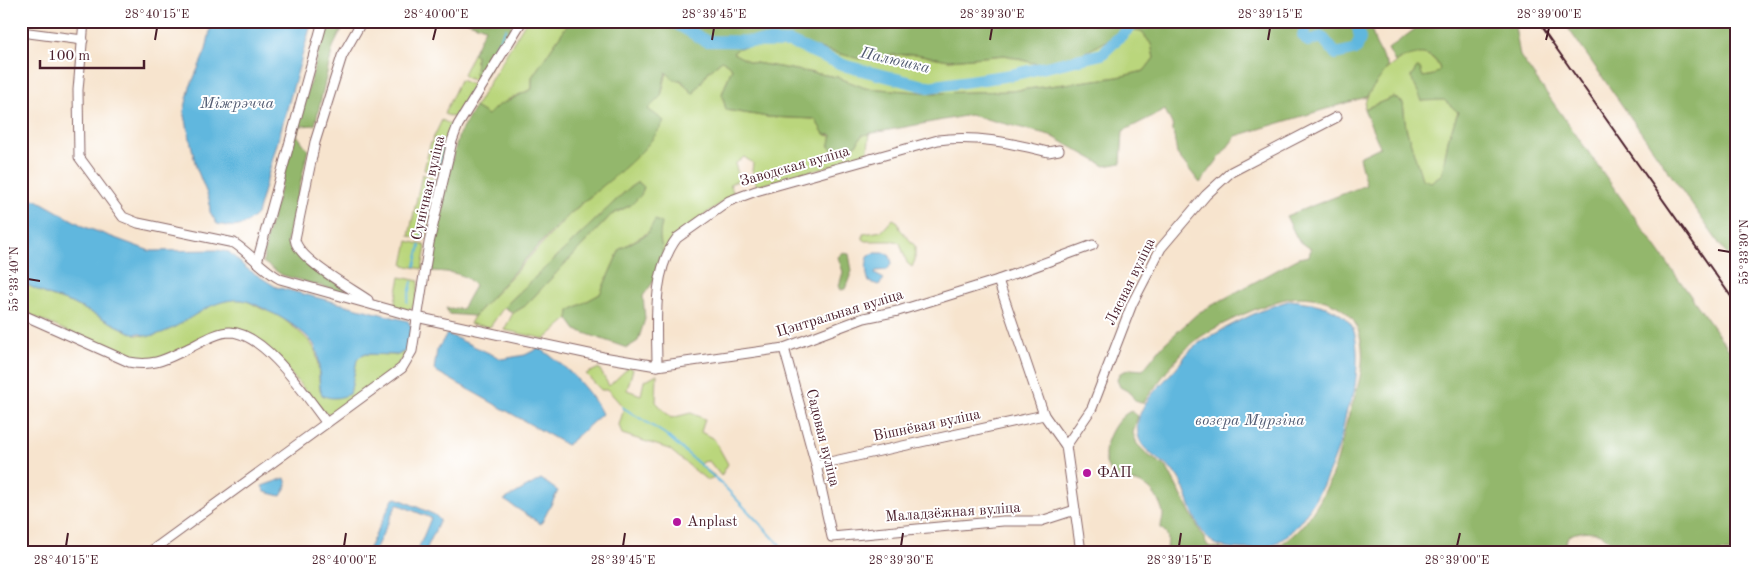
<svg xmlns="http://www.w3.org/2000/svg" width="1758" height="573" viewBox="0 0 1758 573" font-family="'Old Standard TT',serif">
<rect width="100%" height="100%" fill="#fff"/>
<filter id="ink" filterUnits="userSpaceOnUse"><feTurbulence type="fractalNoise" baseFrequency=".02" numOctaves="2"/><feDisplacementMap in="SourceGraphic" scale="10" xChannelSelector="R" yChannelSelector="G"/><feConvolveMatrix kernelMatrix="1 2 1 2 8 2 1 2 1" color-interpolation-filters="sRGB"/></filter>
<filter id="wash" filterUnits="userSpaceOnUse"><feTurbulence type="fractalNoise" baseFrequency=".0096" numOctaves="4" result="noise"/><feDisplacementMap in="SourceGraphic" scale="20" xChannelSelector="R" yChannelSelector="G"/><feGaussianBlur stdDeviation="1.12" result="paint"/><feColorMatrix in="noise" values="0 0 0 0 0 0 0 0 0 0 0 0 0 0 0 0 0 1.4 0 .05"/><feComposite in="paint" operator="in"/></filter>
<g filter="url(#wash)">
<rect width="100%" height="100%" fill="#f7e4ce"/>
<!-- green -->
<g fill="#bad67c" stroke="#827a54">
<path d="M526,21H570L532,77V89L509,99L488,115L475,107Z"/>
<path d="M782,21H869L854,29L810,24L785,33L777,28Z"/>
<path d="M1129,29L1141,31L1151,44L1154,58L1144,71L1118,77L1012,91L932,93L865,88L837,77L750,62L732,53L739,48L786,39L840,54H915L949,60L1005,55L1033,63L1057,65L1080,55Z"/>
<path d="M1417,52C1429,55 1435,57 1440,69L1434,75L1423,77L1417,68L1411,77L1422,100L1444,99L1458,112L1448,140L1442,174L1431,182L1422,180L1406,128L1403,103L1394,97L1364,109C1368,82 1392,60 1417,52Z"/>
<path d="M473,54L476,55L477,70L486,74L481,82L466,78L463,74Z"/>
<path d="M722,60L732,68L722,94L726,110L768,117L815,119L824,134L856,145L862,135L870,133L867,156L757,186L752,171L753,163L744,157L735,164L740,180L730,184L734,194L674,236L663,258L658,236L662,224L620,249L600,294L569,311L568,319L545,339L504,330L513,313L525,306L611,215L631,205L641,195L644,187L638,182L629,188L504,307L490,327L470,324L474,316L570,214L635,158L647,109L661,96L667,72L680,80L693,94L709,71Z"/>
<path d="M460,80L476,86L477,89L458,119L444,114Z"/>
<path d="M442,120L453,126L439,174L424,170L430,145Z"/>
<path d="M422,174L439,181L426,239L409,236Z"/>
<path d="M893,219L898,222L900,229L915,246V260L912,267L907,263L900,243L895,241H866L863,239V234L882,231Z"/>
<path d="M408,241L424,245L426,247L422,269L403,265Z"/>
<path d="M400,277L419,281L415,304L409,310L394,307Z"/>
<path d="M21,282L48,295L72,303L136,335C176,342 203,293 243,300C248,301 255,305 260,308C270,312 279,315 287,322C321,349 316,347 320,390L350,394L357,359L363,354L398,355L409,350C390,378 359,395 332,414L325,413L263,342L229,330L152,361L130,359L21,311Z"/>
<path d="M629,367L633,369L627,390L641,395L644,381L657,374L656,402L671,418L691,413L705,419L701,432L714,439L728,464L721,476L709,461L702,462L700,465L715,476L708,481L669,449L622,434L619,425L624,408L608,390H601L586,374L599,368L609,386Z"/>
</g>
<!-- forest -->
<g fill="#93b76c" stroke="#6e6b4c" fill-rule="evenodd">
<path d="M346,21L333,47L315,125L300,126L297,135L308,150L287,242L290,249L346,290L345,293L282,275L263,262L267,236L327,22Z"/>
<path d="M466,21H507L512,27L486,74L480,71L477,76L475,75L476,55L473,54L485,28Z"/>
<path d="M570,21H782L778,28L785,33L810,24L854,29L869,21H1369L1376,45L1388,67L1366,97L1236,136L1200,183L1177,154L1172,124L1165,110L1123,131L1121,163L1105,166L1050,135L970,115L862,135L856,145L841,153L829,147L832,135L824,134L815,119L768,117L726,110L722,94L732,68L722,60L709,71L693,94L681,80H674L666,72L661,96L648,109L664,121C644,159 602,184 571,213C537,244 506,282 474,316L449,314L446,308L462,309L475,286C465,272 448,272 431,271L445,187L459,134L475,107L488,115L497,106L532,89V77ZM1129,29L1141,31L1151,44L1154,58L1144,71L1118,77L1012,91L932,93L865,88L837,77L750,62L733,53L739,48L786,39L859,59L890,55L915,54L949,60L1005,55L1033,63L1057,65L1080,55Z"/>
<path d="M1421,21H1514L1520,56L1737,361V552H1616C1608,531 1587,527 1568,536L1563,552H1248C1262,550 1276,549 1287,540C1312,521 1330,486 1338,457C1342,444 1344,430 1348,417C1358,388 1370,355 1356,325C1345,302 1310,293 1286,299C1266,303 1209,328 1194,342C1174,358 1159,383 1143,403C1136,403 1133,399 1131,393L1120,387L1117,380L1120,373L1130,369L1143,370L1163,345L1198,313L1299,258L1309,256L1311,249L1298,240L1286,216L1366,185L1359,157L1380,147L1364,109L1394,97L1403,103L1406,128L1422,179L1431,182L1442,174L1448,140L1458,112L1444,100L1422,101L1411,77L1417,68H1420L1423,77L1434,75L1440,69C1432,47 1412,53 1395,62L1388,49L1415,29Z"/>
<path d="M1563,21H1737V269Z"/>
<path d="M638,182L644,187L641,195L631,205L611,215L525,306L513,313L504,307L629,188Z"/>
<path d="M655,220L662,223C657,241 663,243 663,258C662,272 651,285 643,296L645,319L638,341L627,348L576,330L568,319L569,311L600,294L620,249L647,234Z"/>
<path d="M842,253L849,254L852,271L845,289L841,290L839,286L843,272L838,257Z"/>
<path d="M1131,411L1138,416L1133,433L1137,444L1148,455L1167,468L1208,546L1237,552H1167C1167,541 1171,536 1161,528C1161,523 1162,521 1163,517C1164,508 1155,492 1147,487C1136,479 1119,482 1109,469C1097,453 1114,418 1131,411Z"/>
</g>
<!-- water -->
<g fill="#61b7de" stroke="#566b84">
<path d="M212,21H312L257,214C241,229 236,228 217,224L210,212L209,199L196,167L184,111L190,87L206,50Z"/>
<path d="M21,196L37,200L85,227L150,251L217,250L229,252L246,268L276,287L408,321L412,328L406,350L398,355L363,354L357,360L350,394C341,398 331,400 322,395C316,380 323,357 313,343C305,332 282,317 270,312C262,308 250,301 242,300C206,297 183,331 150,336C147,337 142,334 137,333L136,335L72,303L48,295L21,282Z"/>
<path d="M875,253H885L890,256L892,263L887,270L876,271L875,274L884,279L879,285L869,282C866,274 865,264 869,255Z"/>
<path d="M1291,300C1312,303 1334,305 1349,322C1361,335 1357,376 1354,392C1353,398 1349,404 1347,410C1343,424 1342,440 1336,454C1326,482 1304,528 1276,543C1262,551 1235,550 1220,546C1195,537 1191,501 1180,480C1170,462 1141,455 1138,434C1133,407 1161,386 1176,368C1182,362 1186,353 1193,348C1199,342 1208,338 1215,334C1240,320 1264,308 1291,300Z"/>
<path d="M447,334L502,359L525,355L539,348C562,362 591,390 602,414L567,445L434,370L437,350Z"/>
<path d="M285,478L287,485L281,496L265,492L262,486Z"/>
<path d="M541,479L558,491L541,524L504,500Z"/>
<path d="M397,498L435,515L440,520L425,552H417L431,518L397,504L374,552H367L393,499Z"/>
</g>
<g fill="none" stroke-linecap="round" stroke-linejoin="round">
<!-- stream -->
<g stroke="#61b7de" stroke-width="2">
<path d="M477,79L506,28"/>
<path d="M455,118L473,87"/>
<path d="M438,170L450,127"/>
<path d="M422,235L435,181"/>
<path d="M415,266L420,246"/>
<path d="M407,302L412,282"/>
<path d="M622,407L665,434L721,483L783,548"/>
</g>
<!-- river -->
<g stroke="#61b7de" stroke-width="12">
<path d="M672,21L706,41L790,42L846,66L928,87L1011,75L1102,54L1136,21"/>
<path d="M1308,21L1303,35L1308,41L1322,37L1336,54L1356,49L1360,39L1357,21"/>
</g>
</g>
</g>
<g filter="url(#ink)">
<g fill="none" stroke-linecap="round" stroke-linejoin="round">
<!-- minor casing -->
<g stroke="#876464" stroke-width="11">
<g id="minor">
<path d="M84,21L78,90L79,157L123,217L138,223L234,243C251,254 263,270 280,279L416,317L603,357L657,366L784,348L864,318L898,311L998,280L1044,415L1066,446L1081,552"/>
<path d="M362,21L342,56L315,142L295,239C297,259 351,288 368,300"/>
<path d="M21,32L83,40"/>
<path d="M257,262L323,21"/>
<path d="M998,280L1093,245"/>
<path d="M21,314L129,362C154,367 166,359 187,349C200,343 216,332 230,332C265,333 306,396 326,422"/>
<path d="M784,348L816,465L832,537L1003,521H1041L1075,510"/>
<path d="M657,366C657,325 651,272 677,238L729,201L756,191L938,140C975,135 1012,143 1048,152L1059,150"/>
<path d="M1066,446L1092,408L1132,304L1161,248L1206,195L1231,172L1337,117"/>
<path d="M816,465L1044,415"/>
<path d="M150,552L402,368L412,351L429,243L452,141L458,125L522,21"/>
</g>
</g>
<!-- minor -->
<use href="#minor" stroke="#fff" stroke-width="9"/>
<!-- rail -->
<path stroke="#4a1f2b" stroke-width="2" d="M1537,21L1737,305"/>
</g>
</g>
<!-- ticks -->
<path fill="none" stroke="#4a1f2b" stroke-width="2" d="M155,40L157,28M433,40L436,28M712,40L714,28M990,40L992,28M1268,40L1270,28M1546,40L1549,28M1718,250L1730,252M28,279L40,281M66,546L68,533M344,546L346,533M623,546L625,533M901,546L903,533M1179,546L1181,533M1457,546L1460,533"/>
<!-- markers -->
<g fill="#b5179e" stroke="#fff" stroke-width="2">
<circle cx="1087" cy="473" r="5"/>
<circle cx="677" cy="522" r="5"/>
</g>
<g text-anchor="middle" dominant-baseline="central" stroke-width="4" stroke-linejoin="round" paint-order="stroke">
<!-- street labels -->
<g font-size="15" fill="#4a1f2b" stroke="#fff">
<text transform="translate(795 167) rotate(-16)">Заводская вуліца</text>
<text transform="translate(429 188) rotate(-77)">Сунічная вуліца</text>
<text transform="translate(1131 282) rotate(-64)">Лясная вуліца</text>
<text transform="translate(840 314) rotate(-17)">Цэнтральная вуліца</text>
<text transform="translate(927 426) rotate(-12)">Вішнёвая вуліца</text>
<text transform="translate(822 438) rotate(76)">Садовая вуліца</text>
<text transform="translate(953 513) rotate(-4)">Маладзёжная вуліца</text>
</g>
<!-- poi labels -->
<g font-size="15" fill="#4a1f2b" stroke="#fff" text-anchor="start">
<text x="1097" y="473">ФАП</text>
<text x="687" y="522">Anplast</text>
</g>
<!-- water labels -->
<g font-size="16" font-style="italic" fill="#535c73" stroke="#fff">
<text transform="translate(895 61) rotate(13)">Палюшка</text>
<text x="237" y="104">Міжрэчча</text>
<text x="1250" y="421">возера Мурзіна</text>
</g>
</g>
<!-- margin -->
<rect width="1758" height="573" fill="none" stroke="#fff" stroke-width="55"/>
<!-- scale -->
<path d="M40 60v8h104v-8" fill="none" stroke="#4a1f2b" stroke-width="2.5"/>
<text x="48" y="60" font-size="15" fill="#4a1f2b" stroke="#ffffff" stroke-width="4" paint-order="stroke">100 m</text>
<rect x="28" y="28" width="1702" height="518" fill="none" stroke="#4a1f2b" stroke-width="2"/>
<g font-size="12" text-anchor="middle" fill="#4a1f2b">
<text x="157" y="18">28°40'15"E</text>
<text x="436" y="18">28°40'00"E</text>
<text x="714" y="18">28°39'45"E</text>
<text x="992" y="18">28°39'30"E</text>
<text x="1270" y="18">28°39'15"E</text>
<text x="1549" y="18">28°39'00"E</text>
<text transform="translate(1744 252) rotate(-90)" y="4">55°33'30"N</text>
<text transform="translate(14 279) rotate(-90)" y="4">55°33'40"N</text>
<text x="66" y="564">28°40'15"E</text>
<text x="344" y="564">28°40'00"E</text>
<text x="623" y="564">28°39'45"E</text>
<text x="901" y="564">28°39'30"E</text>
<text x="1179" y="564">28°39'15"E</text>
<text x="1457" y="564">28°39'00"E</text>
</g>
</svg>
